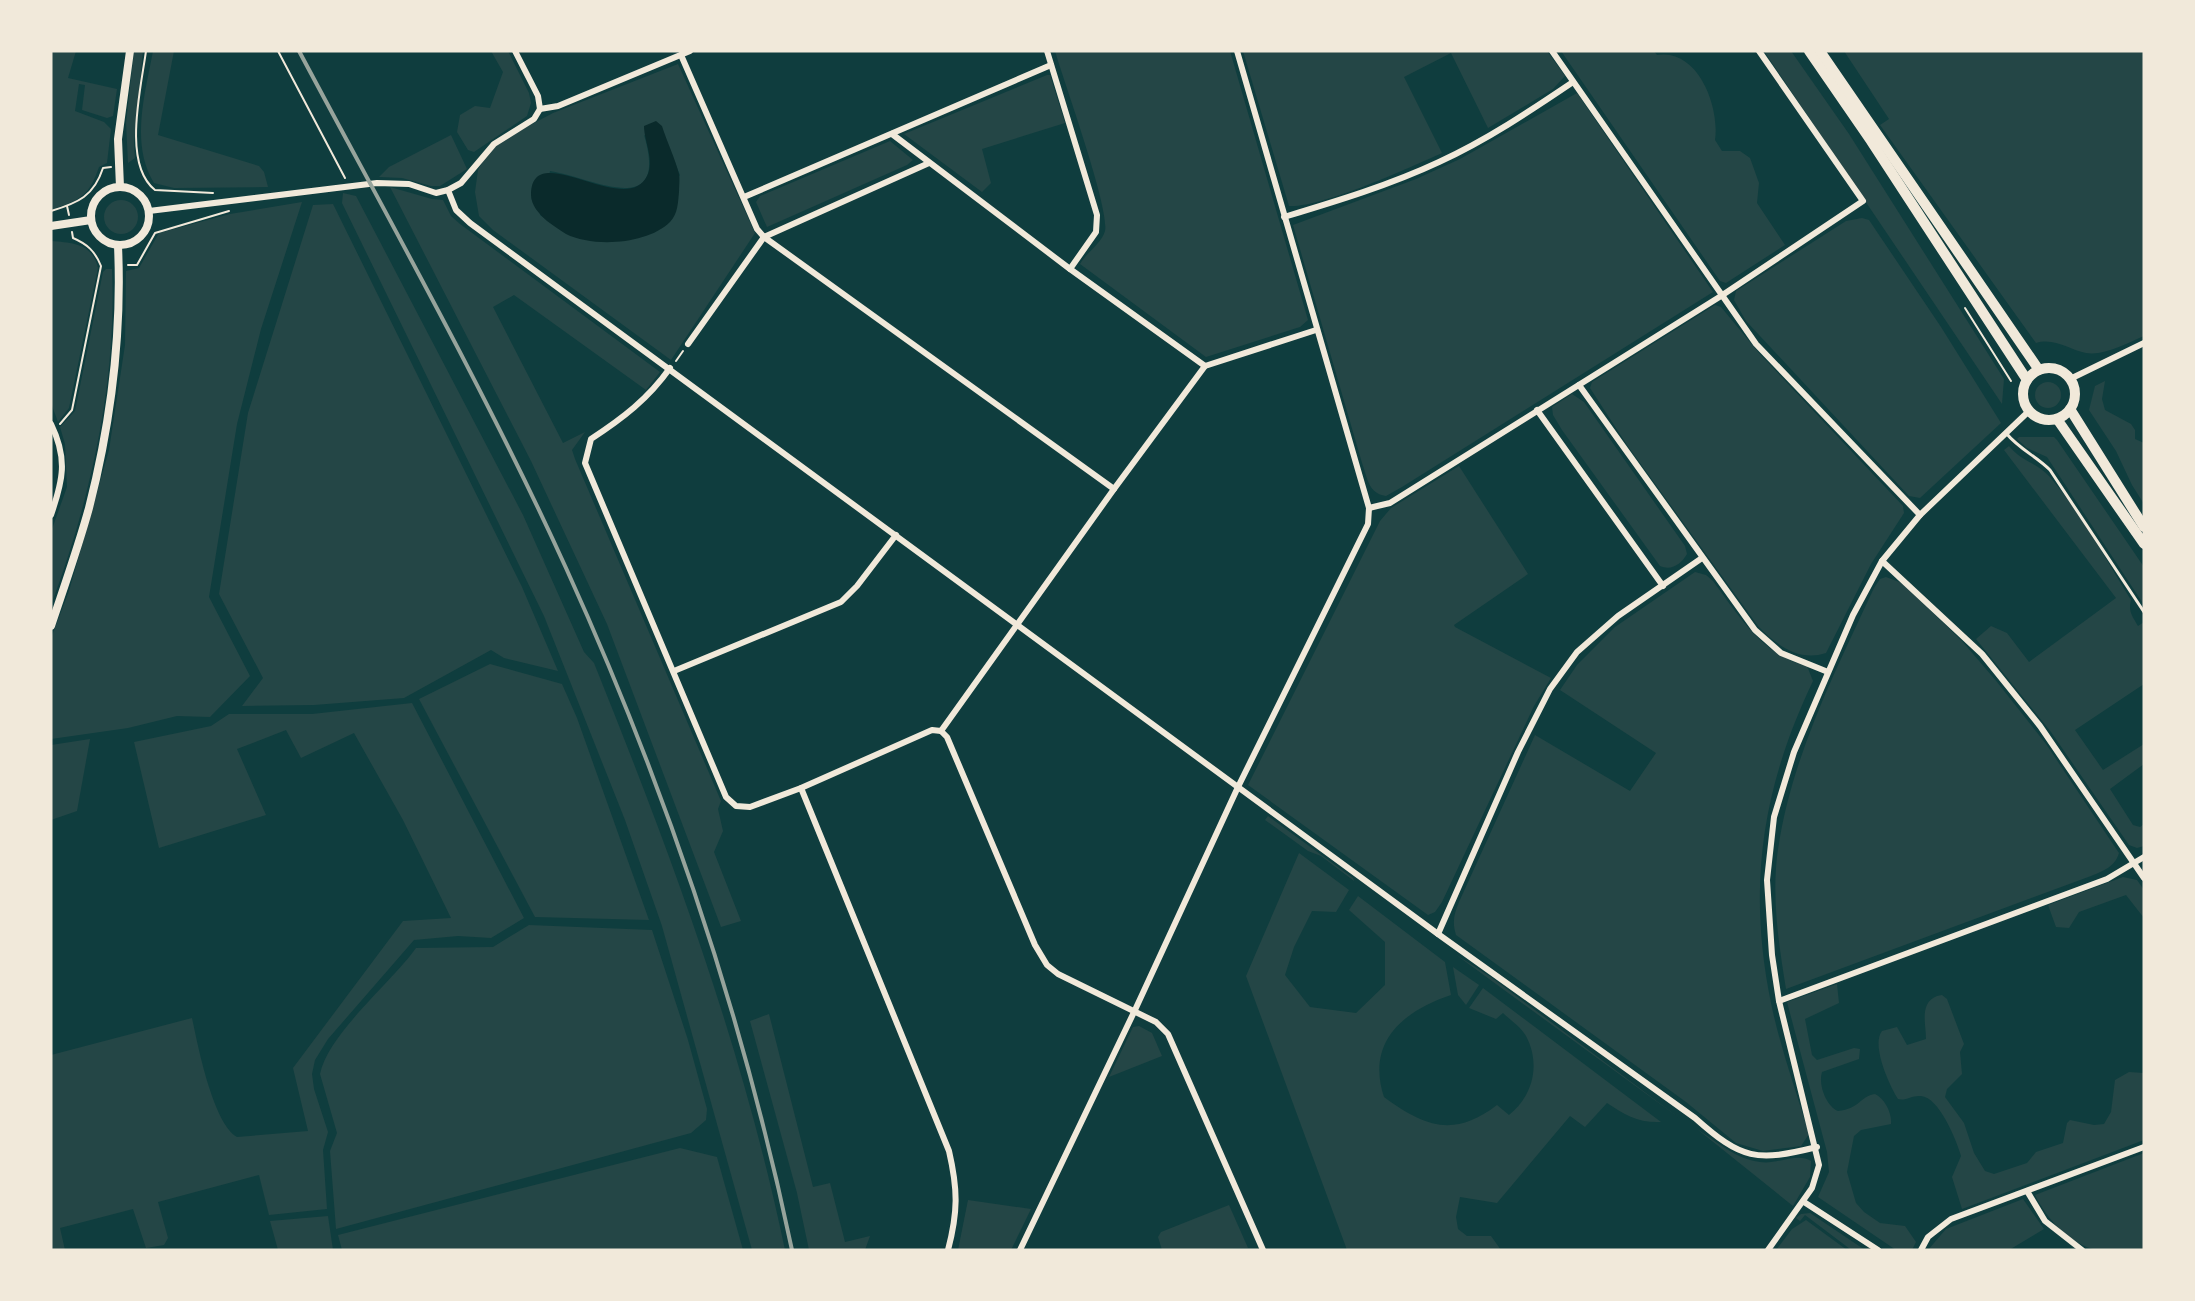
<svg xmlns="http://www.w3.org/2000/svg" width="2195" height="1301" viewBox="0 0 2195 1301" font-family="'Golos Text',sans-serif">
<rect width="100%" height="100%" fill="#0f3d3e"/>
<!-- green -->
<g fill="#244646" fill-rule="evenodd">
<path d="M51,51H76L68,78L117,89L113,116L107,118L82,110L85,85L79,84L75,111L104,122L111,129L107,163L99,167C89,197 79,200 51,210Z"/>
<path d="M134,51H143L134,143L135,158L128,163L126,123Z"/>
<path d="M153,51H174L158,135L259,166L264,172L268,187L174,188L154,183C130,144 145,94 153,51Z"/>
<path d="M491,51H508L529,93L531,103L527,116L474,152L468,150L457,132L460,115L475,106L490,108L503,72Z"/>
<path d="M1055,51H1230L1308,320L1300,327L1206,357L1080,264C1086,253 1102,243 1105,231C1110,209 1064,82 1055,51Z"/>
<path d="M1243,51H1547L1565,76L1553,89L1488,128L1451,53L1404,77L1442,153C1409,168 1321,208 1289,206Z"/>
<path d="M1561,51H1654L1657,55C1698,48 1720,107 1715,140L1722,151H1740L1750,158L1759,183L1757,203L1785,245L1726,283L1720,281Z"/>
<path d="M1764,51H1791L1849,134L2004,379L2002,404Z"/>
<path d="M1844,51H2144V336C2127,343 2105,356 2086,353C2070,350 2054,337 2036,343L1880,125L1889,119Z"/>
<path d="M678,64L755,233L671,360L493,230L479,216L475,192L478,170L485,157L502,140L553,113ZM644,135L671,153L680,175L646,235C602,246 577,243 540,215L550,171C591,177 670,222 644,135Z"/>
<path d="M1047,75H1050L1065,123L982,149L991,183L982,192L904,134Z"/>
<path d="M1577,93L1713,292L1402,487L1386,496C1368,493 1368,479 1362,463L1293,225L1416,179L1460,159Z"/>
<path d="M451,135L467,169L440,186H431L402,178L379,177L389,167Z"/>
<path d="M890,141L913,160L907,165L767,227L756,202L760,196Z"/>
<path d="M390,187L432,199L443,200L451,216L460,224L660,372L646,390L514,295L493,307L563,443L585,432L572,450L575,459L721,801L718,809L723,831L714,852L741,921L721,927L607,624L531,461Z"/>
<path d="M343,193L356,196L523,515L584,652L594,663C671,854 743,1048 785,1250H752L662,926L625,820L544,616L342,203Z"/>
<circle cx="121" cy="217" r="17"/>
<path d="M302,202L261,329L237,424L209,597L250,676L210,717L177,716L128,728L51,739V638L69,591L109,450L125,345L126,271L139,268L159,233L230,214Z"/>
<path d="M333,204L522,587L558,671L504,658L491,650L404,698L314,705L242,706L263,678L219,594L248,413L313,205Z"/>
<path d="M1862,218L1869,220L1941,327L2001,423L1920,498L1909,496L1746,321L1734,300L1736,291L1846,221Z"/>
<path d="M51,241C73,243 92,243 98,268L69,408L58,422L51,403Z"/>
<path d="M106,269H112C117,381 91,499 51,605V532L67,487L65,444L60,427L75,411L103,272Z"/>
<path d="M1715,305L1721,307L1759,353L1903,506L1904,513L1871,564L1826,653C1799,662 1776,645 1758,626L1627,445L1590,388L1592,382Z"/>
<path d="M2105,381L2102,399L2105,410L2131,424L2135,430V439L2144,443V504L2132,485L2116,451L2089,410L2095,386Z"/>
<circle cx="2048" cy="395" r="13"/>
<path d="M1572,394L1584,402L1685,546L1687,554C1681,564 1672,571 1660,566L1562,430L1553,415L1552,407Z"/>
<path d="M2019,437H2054L2057,440L2144,567V605L2047,457L2027,448L2017,439Z"/>
<path d="M2009,446C2021,461 2037,463 2049,476C2081,513 2105,558 2131,600C2128,611 2132,616 2138,626L2144,622V684L2075,730L2103,770L2144,744V764L2110,789L2133,825L2140,827L2144,824V846L2137,848L2129,845L2051,732L1976,639L1991,626L2007,633L2029,662L2116,598L2004,450Z"/>
<path d="M1459,466L1528,574L1454,625L1455,627L1551,678L1534,706L1442,902L1435,912L1428,915L1248,785L1380,521L1391,508Z"/>
<path d="M1695,572L1706,575L1713,581C1739,616 1762,655 1807,666L1813,681C1762,788 1747,886 1771,1003C1780,1047 1796,1091 1809,1134L1801,1146L1763,1151L1736,1143L1686,1102L1456,935C1452,922 1454,914 1459,902L1535,735L1630,791L1656,753L1560,690L1577,665L1615,627Z"/>
<path d="M1886,577L1902,583L1962,641L1997,682L2046,744L2119,853C2115,867 2103,871 2091,876L1786,989C1779,946 1772,901 1777,857C1789,762 1834,674 1874,588L1880,579Z"/>
<path d="M490,664L562,684L577,718L649,920L535,917L419,699Z"/>
<path d="M412,703L524,918L491,938L458,936L414,940L328,1039L315,1060L312,1074L314,1089L328,1132L323,1150L327,1209L269,1215L259,1175L158,1202L168,1238L164,1245L146,1248L133,1209L60,1228L65,1250H51V1055L192,1018C198,1046 213,1123 237,1137L308,1131L293,1068L403,921L451,918L403,820L354,733L301,758L286,730L237,749L266,815L159,848L134,742L211,726L229,714H312Z"/>
<path d="M90,739L77,811L51,820V745Z"/>
<path d="M1268,816L1353,878L1354,881L1321,856L1308,851L1265,820Z"/>
<path d="M1299,853L1349,890L1336,912L1312,911L1294,947L1285,975L1310,1007L1356,1013L1385,985V942L1349,910L1358,896L1445,962L1451,995C1403,1011 1366,1042 1384,1097C1425,1127 1454,1138 1497,1105L1509,1115C1533,1096 1541,1064 1526,1036C1521,1027 1510,1020 1503,1013L1496,1019L1469,1008L1483,988L1661,1122C1638,1123 1625,1115 1607,1103L1585,1127L1570,1116L1497,1203L1460,1197L1456,1217L1458,1229L1467,1236H1491L1501,1250H1347L1246,976Z"/>
<path d="M2123,877L2137,880L2144,890V918L2126,895L2079,912L2069,928L2056,927L2048,905Z"/>
<path d="M529,925L652,930L688,1040L707,1109L706,1120L691,1133L336,1229L330,1151L337,1133L320,1074C328,1034 391,983 416,948L493,947Z"/>
<path d="M1455,954L1491,977L1682,1120Z"/>
<path d="M1453,967L1479,985L1466,1005L1458,995Z"/>
<path d="M1837,984L1839,1003L1805,1019L1812,1055L1817,1060L1854,1048L1860,1049L1859,1059L1822,1072C1818,1084 1826,1106 1838,1111C1860,1109 1860,1096 1875,1094C1885,1099 1892,1113 1891,1124L1861,1130L1854,1136L1847,1172L1856,1203L1864,1212L1880,1223L1905,1226L1916,1242L1912,1250H1896L1818,1197L1829,1172L1827,1152L1787,1002Z"/>
<path d="M1937,996L1942,995L1947,999L1964,1044L1960,1052L1962,1074L1947,1089L1945,1097L1964,1123L1974,1153L1985,1171L1994,1174L2027,1163L2036,1152L2063,1143L2067,1123L2070,1120L2094,1125L2104,1124L2111,1112L2115,1080L2129,1072L2144,1073V1140L1962,1209L1952,1177L1961,1156C1957,1141 1939,1097 1921,1096C1912,1095 1906,1101 1898,1099C1889,1085 1871,1045 1882,1031L1897,1027L1907,1045L1926,1039C1926,1024 1919,1003 1937,996Z"/>
<path d="M769,1014L813,1187L830,1183L845,1242L870,1236L865,1250H809L797,1193L750,1021Z"/>
<path d="M1139,1026L1152,1033L1162,1056L1109,1077L1133,1027Z"/>
<path d="M1697,1129C1717,1142 1736,1159 1760,1162C1777,1165 1797,1152 1811,1161L1810,1177L1793,1206Z"/>
<path d="M680,1148L717,1157L743,1250H342L338,1235Z"/>
<path d="M2144,1153V1250C2129,1250 2111,1253 2097,1250C2069,1244 2047,1219 2035,1195Z"/>
<path d="M2023,1199L2044,1229L2009,1250H1928L1946,1229Z"/>
<path d="M968,1200L1031,1209L1011,1250H958Z"/>
<path d="M1229,1205L1248,1248L1162,1250L1158,1237L1161,1232Z"/>
<path d="M1810,1213L1859,1246L1865,1250L1850,1249L1805,1215L1800,1221L1796,1218L1801,1214Z"/>
<path d="M328,1216L333,1250H278L270,1221Z"/>
<path d="M1806,1220L1847,1250H1848H1776L1792,1229Z"/>
</g>
<!-- water -->
<path fill="#0a2a2b" d="M656,121L662,126C667,142 675,158 679,174C680,179 679,186 679,192C678,202 678,214 670,222C648,244 594,248 566,234C559,230 553,225 547,221C539,214 531,205 531,195C531,136 626,219 647,176C655,161 644,141 644,126Z"/>
<g fill="none" stroke-linecap="round" stroke-linejoin="round">
<!-- path -->
<g stroke="#f1e9da" stroke-width="2">
<path d="M146,51C141,88 122,164 155,190L213,193"/>
<path d="M278,51L345,178"/>
<path d="M67,206L69,215"/>
<path d="M51,211C78,203 94,196 103,168L111,167"/>
<path d="M128,265H137L155,233L229,211"/>
<path d="M1965,308L2011,381"/>
<path d="M676,361L683,351"/>
<path d="M60,424L72,410L101,266C95,251 87,244 73,238L72,232"/>
</g>
<!-- service -->
<path stroke="#f1e9da" stroke-width="3" d="M2006,433C2019,449 2036,456 2050,470L2144,612"/>
<!-- minor -->
<g stroke="#f1e9da" stroke-width="6">
<path d="M515,51L538,96L540,109"/>
<path d="M1047,51L1097,215L1096,232L1070,269"/>
<path d="M1552,51L1756,344L1920,515"/>
<path d="M681,55L757,229L764,237L688,344"/>
<path d="M540,109L558,106L690,51"/>
<path d="M892,134L1070,269L1205,366"/>
<path d="M448,190L456,210L470,223L1438,934L1695,1118C1742,1160 1756,1162 1817,1147"/>
<path d="M744,197L1051,65"/>
<path d="M149,211L377,183L409,184L436,193L448,190L461,183L494,144L534,119L540,109"/>
<path d="M1284,217C1337,201 1390,185 1439,162C1487,140 1530,111 1573,82"/>
<path d="M764,237L1114,489"/>
<path d="M764,237L929,163"/>
<path d="M670,368C648,399 623,418 591,439L585,463L726,797L736,806L750,807L801,788L932,730L941,731L1114,489L1205,366L1316,330"/>
<path d="M2070,379L2144,343"/>
<path d="M1579,385L1755,630L1781,653L1828,672"/>
<path d="M1537,410L1663,586"/>
<path d="M51,424C68,459 63,480 51,515"/>
<path d="M1369,508L1390,503L1721,296L1863,201L1759,51"/>
<path d="M1882,561L1982,654L2040,726L2144,878"/>
<path d="M674,671L841,602L857,586L896,535"/>
<path d="M941,731L947,737L1035,945L1047,965L1058,974L1156,1022L1168,1034L1263,1250"/>
<path d="M801,788L949,1151C958,1190 958,1212 948,1250"/>
<path d="M1438,934L1518,752L1550,689L1577,652L1618,616L1702,558"/>
<path d="M1779,1001L2107,879L2144,857"/>
<path d="M2027,1191L2045,1221L2082,1250"/>
<path d="M1804,1202L1878,1250"/>
<path d="M1020,1250L1135,1010L1238,787L1368,524L1369,508L1237,51"/>
<path d="M1768,1250L1812,1188L1819,1165L1779,1001L1772,955L1767,880L1774,817L1794,752L1853,615L1882,561L1920,515L2029,411"/>
<path d="M1921,1250L1928,1237L1951,1219L2144,1147"/>
</g>
<!-- tertiary -->
<g stroke="#f1e9da" stroke-width="8">
<path d="M120,187L118,139L130,51"/>
<circle cx="120" cy="216" r="29"/>
<path d="M51,226L91,220"/>
<path d="M51,626C64,587 78,548 89,508C111,422 122,334 118,246"/>
</g>
<!-- primary -->
<g stroke="#f1e9da" stroke-width="10">
<path d="M1809,51L1871,141L2027,380"/>
<path d="M1820,51L2039,370"/>
<circle cx="2049" cy="394" r="26"/>
<path d="M2070,409L2144,527"/>
<path d="M2057,419L2144,544"/>
</g>
<!-- rail -->
<path stroke="#97a49c" stroke-width="4" d="M299,51C390,222 486,392 566,568C665,786 743,1016 792,1250"/>
</g>
<!-- border -->
<rect width="2195" height="1301" fill="none" stroke="#f1e9da" stroke-width="105"/>
</svg>
